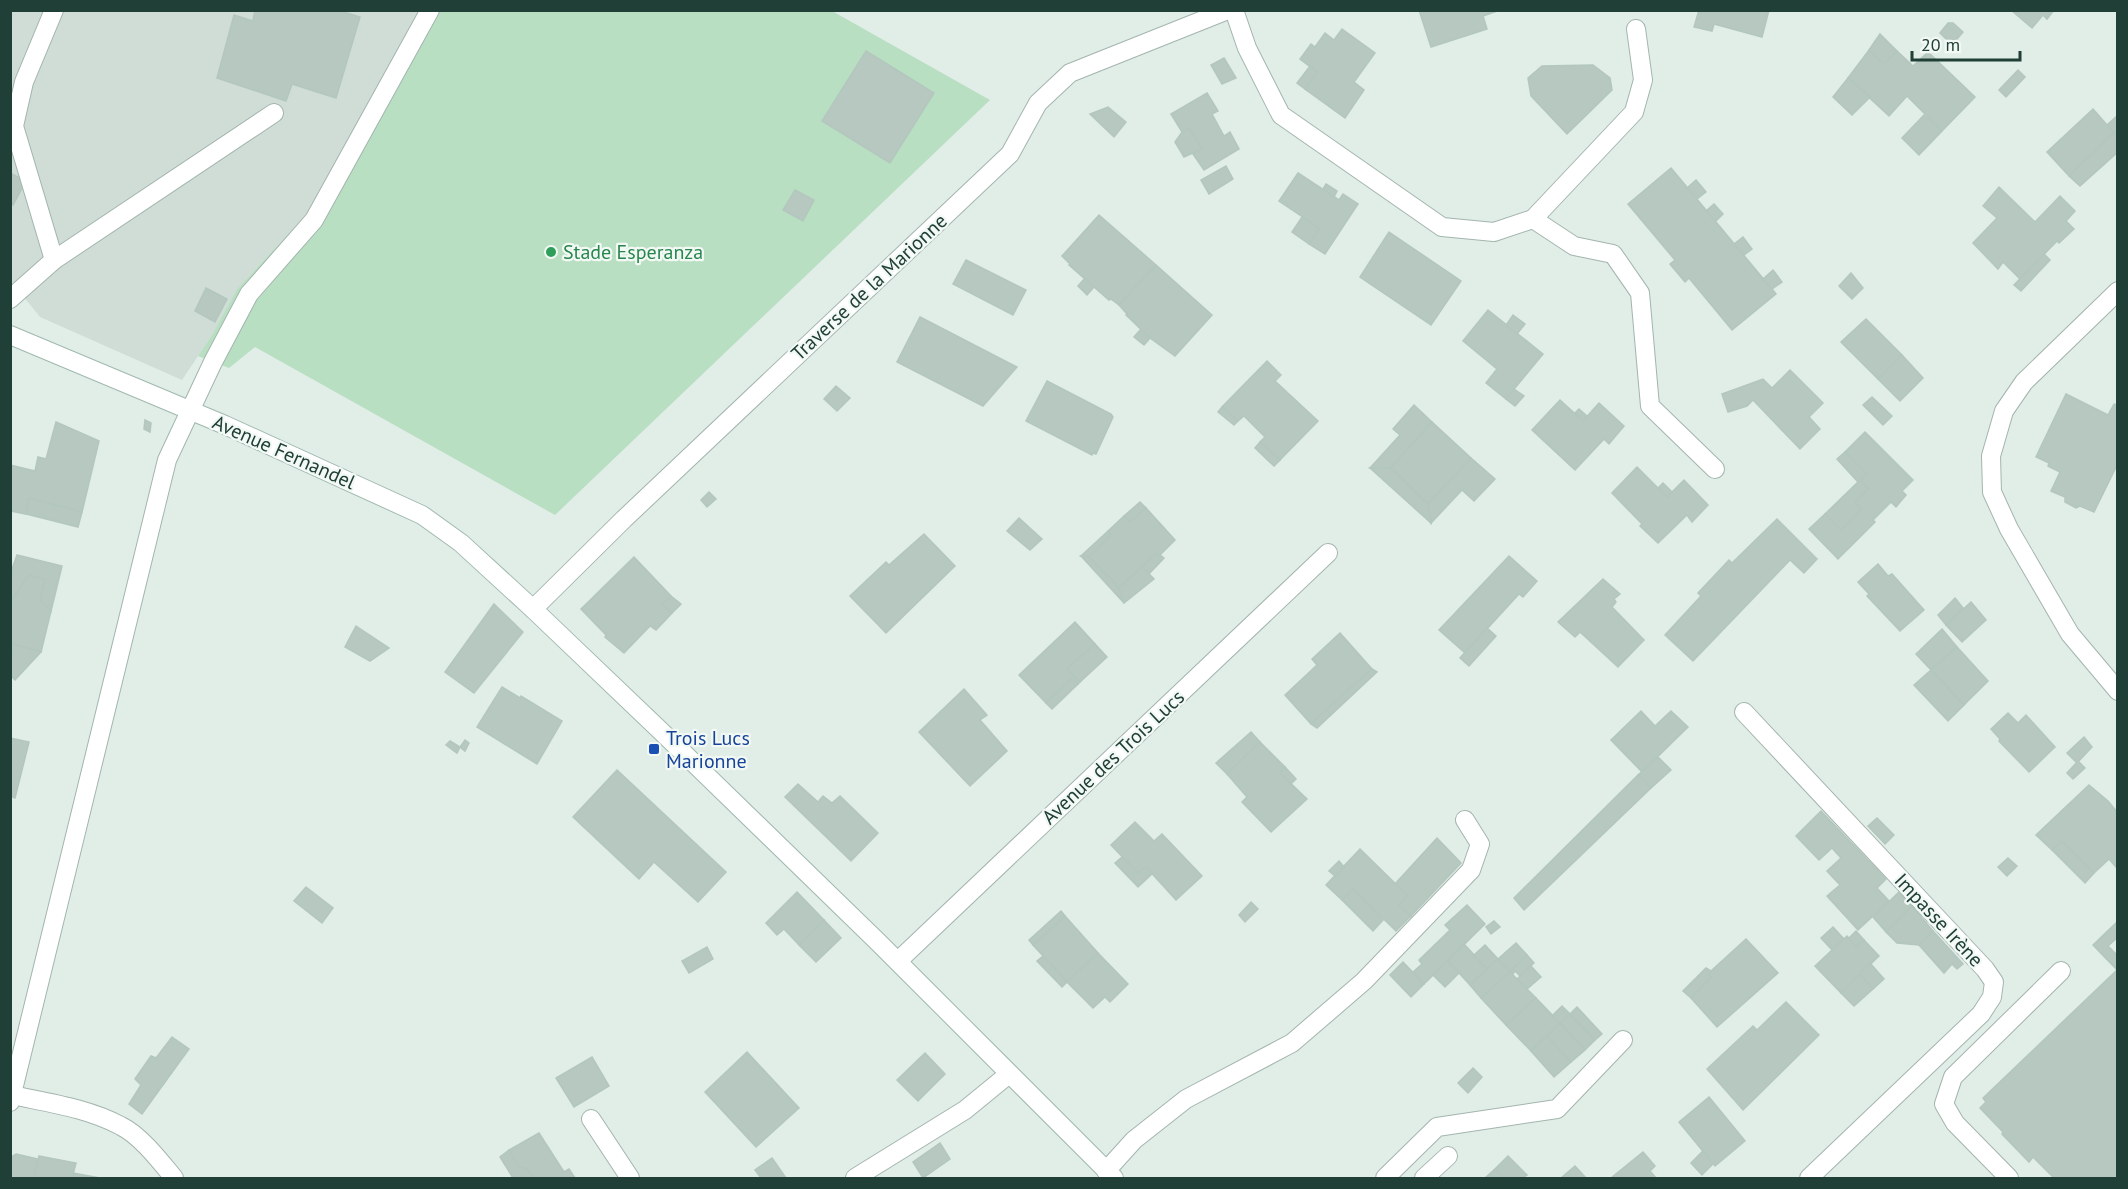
<svg xmlns="http://www.w3.org/2000/svg" width="2128" height="1189" viewBox="0 0 2128 1189" font-family="'PT Sans',sans-serif">
<rect width="100%" height="100%" fill="#e1ede7"/>
<!-- built -->
<path fill="#cfddd6" d="M10,11H422L307,214L237,289L212,335L182,380L40,317L11,281Z"/>
<!-- grass -->
<path fill="#b9dfc2" d="M422,11H832L990,100L555,515L255,347L229,368L198,356L212,335L237,289L307,214Z"/>
<!-- building -->
<g fill="#b6c8c0" stroke="#b3c7be" stroke-width="1.5">
<path d="M255,10H337L360,17L336,98L292,84L286,101L217,78L234,15L253,21Z"/>
<path d="M1419,10H1500L1483,16L1487,29L1431,47Z"/>
<path d="M1699,10H1769L1762,37L1714,24L1712,31L1694,27Z"/>
<path d="M2011,10H2054L2047,19L2043,15L2032,28Z"/>
<path d="M1948,23H1953L1963,32L1952,45L1940,33Z"/>
<path d="M1342,29L1375,53L1354,82L1364,90L1345,118L1305,89L1317,72L1300,59L1311,44L1315,47L1325,33L1334,40Z"/>
<path d="M1880,34L1897,51L1884,64L1869,50Z"/>
<path d="M1869,50L1884,64L1897,51L1913,66L1928,52L1975,97L1942,131L1907,96L1889,116L1848,78Z"/>
<path d="M866,51L934,93L890,163L822,121Z"/>
<path d="M1224,58L1236,78L1222,84L1211,65Z"/>
<path d="M1593,65L1610,78L1612,90L1567,134L1531,96L1528,78L1542,66Z"/>
<path d="M1310,66L1317,72L1305,89L1297,83Z"/>
<path d="M2018,70L2025,77L2006,97L1999,90Z"/>
<path d="M1848,78L1870,97L1852,115L1833,97Z"/>
<path d="M1207,93L1218,111L1212,114L1224,136L1230,132L1239,149L1204,170L1193,154L1202,149L1189,128L1182,132L1171,114Z"/>
<path d="M1108,107L1126,122L1114,137L1090,114Z"/>
<path d="M2093,109L2114,133L2069,176L2047,152Z"/>
<path d="M1924,115L1942,131L1919,155L1902,138Z"/>
<path d="M2118,115V137L2107,125Z"/>
<path d="M1189,128L1202,149L1184,157L1175,142L1182,132Z"/>
<path d="M2114,133L2118,137V152L2080,186L2069,176Z"/>
<path d="M1226,166L1233,179L1209,194L1201,180Z"/>
<path d="M1671,168L1776,294L1732,330L1689,278L1685,282L1670,264L1675,260L1628,204Z"/>
<path d="M10,173L26,181L13,205L11,204Z"/>
<path d="M1298,173L1339,200L1343,194L1358,204L1325,254L1309,244L1319,228L1279,201Z"/>
<path d="M1696,180L1706,192L1697,199L1687,188Z"/>
<path d="M1326,184L1337,191L1334,197L1323,189Z"/>
<path d="M1999,187L2035,222L2060,196L2075,211L2066,221L2074,229L2059,243L2057,241L2020,279L2003,262L1998,269L1973,243L1997,218L1983,206Z"/>
<path d="M795,190L814,200L803,221L783,210Z"/>
<path d="M1714,204L1723,214L1716,221L1706,211Z"/>
<path d="M1099,215L1156,265L1119,305L1111,299L1109,300L1094,287L1069,265L1070,264L1062,256Z"/>
<path d="M1302,217L1319,228L1309,244L1292,232Z"/>
<path d="M1389,232L1461,281L1431,325L1360,277Z"/>
<path d="M1743,237L1752,249L1744,255L1734,244Z"/>
<path d="M2044,254L2050,260L2021,291L2014,285Z"/>
<path d="M966,260L1026,290L1013,315L953,284Z"/>
<path d="M1156,265L1212,315L1175,356L1150,338L1126,315L1127,314L1119,305Z"/>
<path d="M1773,270L1782,282L1772,289L1763,279Z"/>
<path d="M1851,273L1863,288L1852,299L1839,286Z"/>
<path d="M1085,278L1094,287L1087,295L1078,286Z"/>
<path d="M206,288L227,299L215,322L195,311Z"/>
<path d="M1488,310L1543,354L1506,399L1486,383L1497,369L1463,341Z"/>
<path d="M1513,315L1525,324L1517,334L1506,325Z"/>
<path d="M920,317L1017,367L983,406L897,362Z"/>
<path d="M1866,319L1902,355L1878,379L1841,342Z"/>
<path d="M1141,329L1150,338L1144,345L1134,337Z"/>
<path d="M1902,355L1923,378L1900,401L1878,379Z"/>
<path d="M1267,361L1281,375L1275,381L1318,421L1280,460L1260,442L1265,437L1244,416L1238,421L1222,407Z"/>
<path d="M1790,370L1823,403L1809,417L1820,429L1800,449L1753,400L1747,406L1728,412L1722,394L1763,379L1772,388Z"/>
<path d="M1047,381L1111,414L1113,417L1096,454L1093,453L1092,455L1026,421Z"/>
<path d="M836,386L850,398L837,411L824,399Z"/>
<path d="M1514,389L1524,396L1515,406L1506,399Z"/>
<path d="M2066,394L2108,415L2114,404L2118,405V463L2094,512L2080,506L2076,508L2065,502V497L2051,491L2060,472L2048,466L2049,463L2036,457Z"/>
<path d="M1872,397L1892,416L1883,425L1863,405Z"/>
<path d="M1560,400L1583,421L1599,403L1624,426L1609,444L1604,439L1575,470L1532,430Z"/>
<path d="M1414,405L1432,422L1391,468H1370L1400,435L1393,429Z"/>
<path d="M1222,407L1238,421L1234,425L1218,412Z"/>
<path d="M1579,409L1587,416L1583,421L1575,413Z"/>
<path d="M145,420L151,423L150,432L144,429Z"/>
<path d="M56,422L99,441L82,512L29,498L26,514L10,511V465L35,471L38,457L46,459Z"/>
<path d="M1432,422L1471,458L1428,504L1391,468Z"/>
<path d="M1865,432L1913,480L1902,491L1906,495L1896,507L1891,502L1873,520L1875,522L1838,559L1809,529L1825,514L1841,530L1861,509L1855,502L1868,489L1860,480L1867,474L1845,452Z"/>
<path d="M1260,442L1280,460L1274,466L1255,448Z"/>
<path d="M1845,452L1867,474L1860,480L1868,489L1855,502L1861,509L1841,530L1825,514L1858,482L1837,459Z"/>
<path d="M1471,458L1495,479L1474,501L1462,490L1431,523L1428,504Z"/>
<path d="M1637,467L1667,497L1684,480L1708,505L1692,522L1687,515L1658,543L1640,526L1642,524L1612,493Z"/>
<path d="M1370,468H1391L1428,504L1431,523Z"/>
<path d="M1663,483L1672,492L1667,497L1658,488Z"/>
<path d="M709,492L716,499L707,507L701,500Z"/>
<path d="M29,498L82,512L78,527L26,514Z"/>
<path d="M1140,502L1146,508L1130,522L1124,516Z"/>
<path d="M1146,508L1175,540L1160,555L1155,554L1119,588L1089,557L1111,535L1108,531L1124,516L1130,522Z"/>
<path d="M1019,518L1042,539L1030,550L1007,531Z"/>
<path d="M1777,519L1817,559L1804,573L1790,560L1693,661L1665,635L1701,596L1698,593L1729,560L1732,563Z"/>
<path d="M1108,531L1111,535L1089,557L1081,556Z"/>
<path d="M924,534L955,566L886,633L850,596L886,562L889,565Z"/>
<path d="M1155,554L1160,555L1164,558L1149,574L1142,567Z"/>
<path d="M17,555L62,566L51,611L40,600L45,579L29,575L10,603V575Z"/>
<path d="M1081,556L1089,557L1119,588L1124,603Z"/>
<path d="M1509,556L1537,581L1523,597L1519,594L1465,653L1439,630Z"/>
<path d="M634,557L671,596L662,605L672,613L656,630L650,626L624,653L605,637L606,635L581,609Z"/>
<path d="M1878,564L1888,576L1892,574L1924,610L1900,631L1867,596L1869,594L1858,582Z"/>
<path d="M1142,567L1154,579L1124,603L1119,588Z"/>
<path d="M29,575L45,579L40,600L51,611L41,652L12,644L10,646V603Z"/>
<path d="M1603,579L1620,594L1614,599L1616,602L1612,607L1644,640L1618,667L1580,632L1575,637L1558,622Z"/>
<path d="M671,596L681,604L672,613L662,605Z"/>
<path d="M1955,598L1963,608L1946,625L1938,615Z"/>
<path d="M1971,602L1986,620L1962,642L1946,625Z"/>
<path d="M494,604L523,632L474,693L445,672Z"/>
<path d="M1075,622L1095,644L1067,669L1080,682L1078,684L1072,679L1046,703L1019,675Z"/>
<path d="M356,626L389,648L370,661L345,647Z"/>
<path d="M1487,628L1496,636L1469,666L1460,658Z"/>
<path d="M1942,629L1957,647L1931,670L1916,654Z"/>
<path d="M1340,633L1372,669L1311,724L1285,695L1317,665L1312,659Z"/>
<path d="M12,644L41,652L15,680L10,675Z"/>
<path d="M1095,644L1107,657L1080,682L1067,669Z"/>
<path d="M1957,647L1988,681L1964,705L1931,670Z"/>
<path d="M1372,669L1377,672L1331,715L1326,710Z"/>
<path d="M1931,670L1964,705L1948,721L1914,685Z"/>
<path d="M1072,679L1078,684L1052,709L1046,703Z"/>
<path d="M502,687L520,698L521,696L562,721L537,764L477,727Z"/>
<path d="M964,689L987,715L980,720L1007,751L970,786L919,732Z"/>
<path d="M1326,710L1331,715L1317,728L1311,724Z"/>
<path d="M1641,711L1655,726L1671,711L1688,727L1642,772L1611,740Z"/>
<path d="M2008,713L2018,723L2026,715L2055,747L2029,772L1999,741L2000,739L1991,729Z"/>
<path d="M1251,732L1260,742L1227,774L1216,763Z"/>
<path d="M2084,737L2092,747L2077,763L2067,753Z"/>
<path d="M10,738L29,742L15,798L10,796Z"/>
<path d="M465,740L469,743L465,751L460,747Z"/>
<path d="M450,741L460,747L457,753L446,745Z"/>
<path d="M1260,742L1285,767L1280,773L1307,799L1271,832L1242,802L1247,797L1227,774Z"/>
<path d="M1658,757L1671,770L1651,788L1638,775Z"/>
<path d="M2078,761L2085,768L2073,779L2067,773Z"/>
<path d="M1285,767L1296,779L1291,784L1280,773Z"/>
<path d="M617,770L726,872L698,902L654,862L639,879L573,817Z"/>
<path d="M1638,775L1651,788L1524,910L1514,898Z"/>
<path d="M798,784L818,802L823,796L832,803L840,796L878,833L851,861L785,797Z"/>
<path d="M2089,785L2108,801L2118,813V866L2116,867L2109,859L2094,873L2061,841L2052,850L2036,835Z"/>
<path d="M1821,811L1886,879L1877,888L1889,901L1858,930L1827,896L1840,885L1827,871L1841,858L1832,848L1819,860L1796,836Z"/>
<path d="M1877,818L1894,835L1885,844L1868,826Z"/>
<path d="M1135,822L1154,841L1162,834L1202,876L1176,900L1146,867L1138,873L1111,845Z"/>
<path d="M1437,838L1461,863L1411,916L1399,905L1407,895L1395,884Z"/>
<path d="M2061,841L2094,873L2085,883L2052,850Z"/>
<path d="M1360,849L1407,895L1399,905L1411,916L1396,931L1353,889L1342,900L1326,885Z"/>
<path d="M1122,857L1138,873L1146,867L1152,874L1138,887L1115,863Z"/>
<path d="M2008,858L2017,866L2007,876L1998,867Z"/>
<path d="M1339,861L1344,867L1335,876L1329,871Z"/>
<path d="M306,887L333,908L322,923L294,901Z"/>
<path d="M1353,889L1383,920L1373,931L1342,900Z"/>
<path d="M797,892L824,920L799,945L784,929L777,935L766,923Z"/>
<path d="M1899,892L1912,906L1886,932L1873,917Z"/>
<path d="M1251,902L1258,909L1245,922L1239,915Z"/>
<path d="M1467,905L1485,924L1424,984L1413,972L1422,964L1419,960L1450,930L1445,925Z"/>
<path d="M1912,906L1933,931L1919,945L1897,943L1886,932Z"/>
<path d="M1061,911L1065,916L1033,945L1029,940Z"/>
<path d="M1065,916L1098,953L1067,982L1033,945Z"/>
<path d="M824,920L841,938L816,962L799,945Z"/>
<path d="M1494,921L1500,927L1491,934L1486,927Z"/>
<path d="M2118,921V937L2108,946L2118,956V971L2093,945Z"/>
<path d="M1833,927L1844,939L1832,950L1821,938Z"/>
<path d="M1856,931L1864,940L1856,947L1848,939Z"/>
<path d="M1933,931L1963,964L1957,969L1952,964L1944,973L1919,945Z"/>
<path d="M1847,936L1856,947L1864,940L1879,956L1841,993L1815,966Z"/>
<path d="M1746,939L1778,973L1717,1027L1691,998L1711,977L1708,974L1711,971Z"/>
<path d="M1516,943L1527,955L1510,972L1498,959Z"/>
<path d="M1464,944L1487,969L1470,985L1448,961Z"/>
<path d="M1485,945L1498,959L1487,969L1474,955Z"/>
<path d="M707,947L713,959L689,973L682,961Z"/>
<path d="M1098,953L1128,984L1110,1002L1105,997L1093,1008L1067,982Z"/>
<path d="M1527,955L1534,963L1520,976L1515,971L1513,974L1510,972Z"/>
<path d="M1043,956L1067,982L1062,987L1037,961Z"/>
<path d="M1498,959L1510,972L1481,998L1470,985Z"/>
<path d="M1448,961L1459,973L1445,987L1433,975Z"/>
<path d="M1403,962L1424,984L1411,997L1390,975Z"/>
<path d="M1870,963L1884,979L1873,989L1859,974Z"/>
<path d="M1531,966L1541,977L1527,989L1517,979Z"/>
<path d="M1706,968L1711,971L1708,974L1711,977L1691,998L1683,991Z"/>
<path d="M2117,970L2118,1178H2054L2033,1157L2029,1162L2002,1134L2003,1132L1980,1108L1986,1102L1983,1098Z"/>
<path d="M1510,972L1536,998L1506,1025L1481,998Z"/>
<path d="M1859,974L1873,989L1854,1006L1841,993Z"/>
<path d="M1536,998L1560,1023L1531,1051L1506,1025Z"/>
<path d="M1786,1002L1819,1035L1743,1110L1707,1069L1753,1026L1757,1030Z"/>
<path d="M1562,1006L1570,1014L1560,1023L1552,1016Z"/>
<path d="M1577,1007L1602,1034L1595,1040L1570,1014Z"/>
<path d="M1570,1014L1595,1040L1585,1050L1560,1023Z"/>
<path d="M1560,1023L1585,1050L1571,1062L1547,1036Z"/>
<path d="M1547,1036L1571,1062L1554,1077L1531,1051Z"/>
<path d="M172,1037L189,1049L142,1114L129,1104L141,1085L135,1079L151,1056L156,1058Z"/>
<path d="M747,1052L799,1108L756,1147L705,1092Z"/>
<path d="M925,1053L945,1074L918,1101L897,1080Z"/>
<path d="M592,1057L609,1086L574,1107L556,1078Z"/>
<path d="M1473,1068L1482,1077L1468,1093L1458,1083Z"/>
<path d="M1709,1097L1745,1141L1715,1166L1679,1122Z"/>
<path d="M539,1133L564,1172L569,1169L575,1178H534L527,1169L519,1167L509,1150Z"/>
<path d="M940,1143L950,1159L923,1178L913,1162Z"/>
<path d="M509,1150L519,1167L527,1169L534,1178H513L500,1157Z"/>
<path d="M1703,1151L1713,1164L1702,1175L1691,1163Z"/>
<path d="M1643,1152L1655,1166L1650,1171L1656,1178H1611Z"/>
<path d="M16,1154L38,1159L34,1178H10V1158Z"/>
<path d="M39,1156L76,1163L72,1178H34Z"/>
<path d="M1508,1156L1527,1175L1523,1178H1504L1495,1169Z"/>
<path d="M772,1158L786,1178H761L755,1170Z"/>
<path d="M1575,1166L1586,1178H1561Z"/>
<path d="M1495,1169L1504,1178H1485Z"/>
<path d="M73,1173L100,1178H72Z"/>
</g>
<g fill="none" stroke-linecap="round" stroke-linejoin="round">
<!-- lane casing -->
<g stroke="#a3b5ae" stroke-width="20">
<g id="lane">
<path d="M54,10L24,82L14,126L54,260"/>
<path d="M1234,10L1247,48L1281,115L1442,227L1494,232L1533,219L1634,112L1643,80L1636,29"/>
<path d="M1533,219L1574,246L1613,254L1640,293L1650,406L1715,469"/>
<path d="M10,299L54,260L274,113"/>
<path d="M12,1095C49,1103 87,1108 121,1126C141,1136 160,1161 174,1178"/>
<path d="M10,1102L167,460L213,362L249,294L314,220L430,10"/>
<path d="M591,1119L630,1178"/>
<path d="M1106,1171L1134,1140L1186,1099L1292,1043L1364,981L1471,870L1480,844L1465,820"/>
<path d="M855,1178L965,1110L1009,1074"/>
<path d="M1385,1178L1437,1127L1557,1109L1623,1040"/>
<path d="M1424,1178L1448,1156"/>
<path d="M2009,1178L1955,1123L1944,1104L1953,1077L2061,971"/>
</g>
</g>
<!-- street casing -->
<g stroke="#a3b5ae" stroke-width="20">
<g id="street">
<path d="M2118,291L2024,382L2004,411L1991,456L1992,492L2009,529L2070,634L2118,691"/>
<path d="M533,609L624,519L1010,154L1038,103L1070,73L1228,10"/>
<path d="M1744,712L1985,969L1994,982L1992,997L1981,1014L1809,1178"/>
<path d="M898,961L1328,553"/>
</g>
</g>
<!-- secondary casing -->
<g stroke="#9fb9af" stroke-width="20">
<path id="secondary" d="M10,335L225,425L422,515L461,543L533,609L666,736L878,942L1114,1178"/>
</g>
<!-- lane -->
<use href="#lane" stroke="#fff" stroke-width="18"/>
<!-- street -->
<use href="#street" stroke="#fff" stroke-width="18"/>
<!-- secondary -->
<use href="#secondary" stroke="#fff" stroke-width="18"/>
</g>
<!-- markers -->
<circle fill="#2e9e5b" stroke="#f2f9f5" stroke-width="2" cx="551" cy="252" r="6"/>
<rect fill="#1a4fb4" stroke="#f2f9f5" stroke-width="2" x="648" y="743" width="12" height="12" rx="3"/>
<g text-anchor="middle" dominant-baseline="central" stroke-width="4.5" stroke-linejoin="round" paint-order="stroke">
<!-- leisure labels -->
<g font-size="20" fill="#27864d" stroke="#f2f9f5" text-anchor="start">
<text x="563" y="252">Stade Esperanza</text>
</g>
<!-- street labels -->
<g font-size="20" fill="#203f36" stroke="#f2f9f5">
<text transform="translate(869 287) rotate(-43)">Traverse de la Marionne</text>
<text transform="translate(284 452) rotate(24)">Avenue Fernandel</text>
<text transform="translate(1113 757) rotate(-43)">Avenue des Trois Lucs</text>
<text transform="translate(1939 920) rotate(47)">Impasse Irène</text>
</g>
<!-- transit labels -->
<g font-size="20" fill="#164399" stroke="#f2f9f5" text-anchor="start">
<text x="666" y="738">Trois Lucs<tspan x="666" dy="23">Marionne</tspan></text>
</g>
</g>
<!-- border -->
<rect width="2128" height="1189" fill="none" stroke="#203f36" stroke-width="24"/>
<!-- scale -->
<path d="M1912 51v9h108v-9" fill="none" stroke="#203f36" stroke-width="3"/>
<text x="1921" y="51" font-size="18" fill="#203f36" stroke="#f2f9f5" stroke-width="4.5" paint-order="stroke">20 m</text>
</svg>
